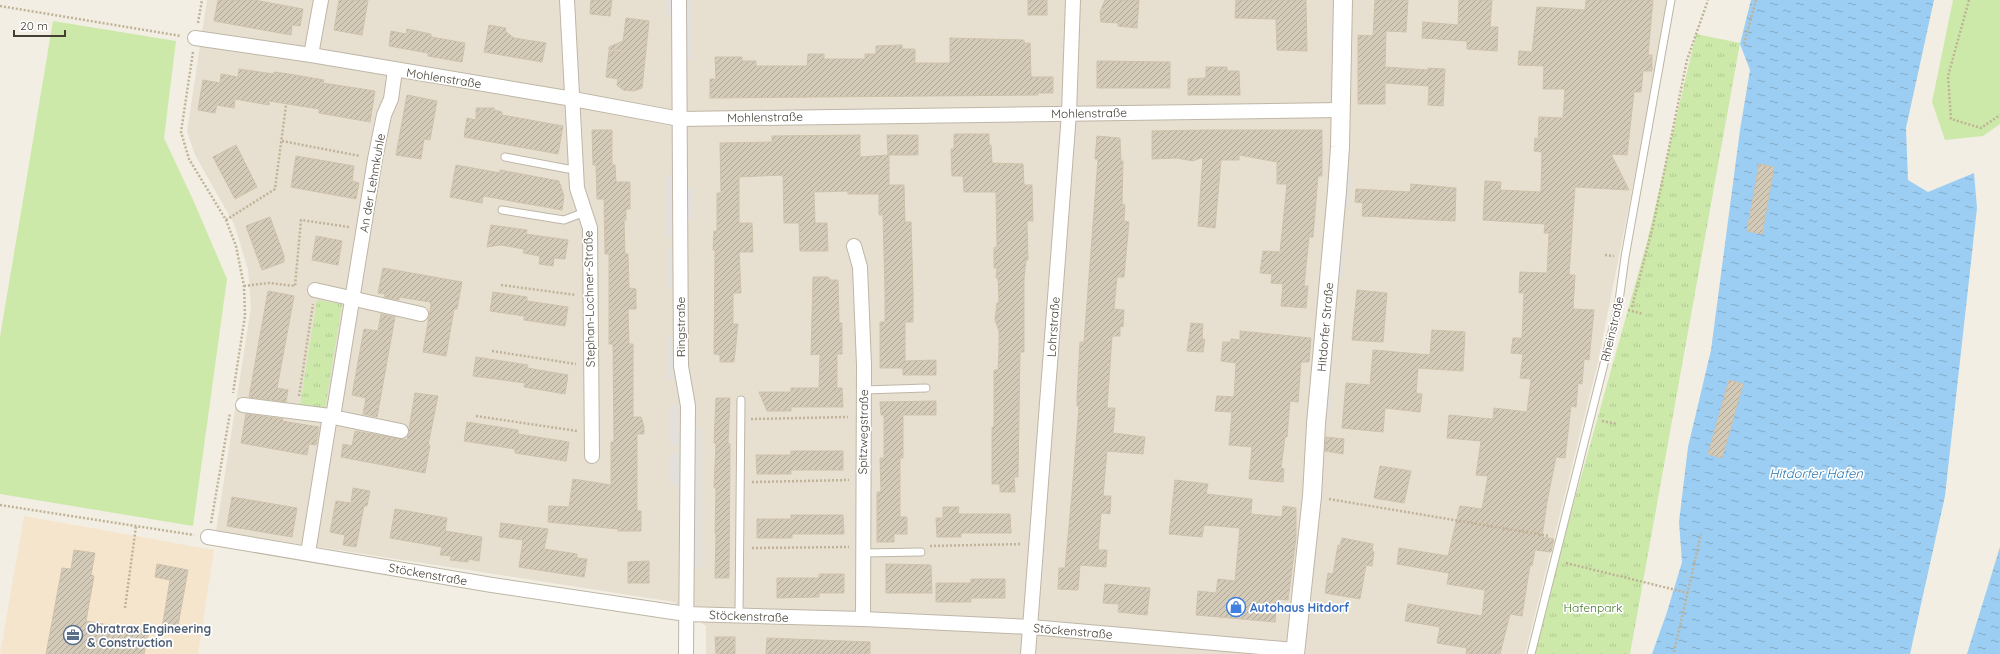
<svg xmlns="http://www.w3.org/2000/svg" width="2000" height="654" viewBox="0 0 2000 654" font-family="Quicksand,sans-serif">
<defs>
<pattern id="park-tufts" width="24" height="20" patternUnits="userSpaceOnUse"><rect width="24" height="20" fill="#cce9aa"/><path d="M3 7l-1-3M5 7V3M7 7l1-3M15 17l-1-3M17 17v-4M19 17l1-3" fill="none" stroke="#b0c993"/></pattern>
<pattern id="water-ripples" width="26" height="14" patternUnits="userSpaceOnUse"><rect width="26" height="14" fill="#9ccef3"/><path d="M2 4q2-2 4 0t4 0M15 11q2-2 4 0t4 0" fill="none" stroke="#81a9c5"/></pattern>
<pattern id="building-hatch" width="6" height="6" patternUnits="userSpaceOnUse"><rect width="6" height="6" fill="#d4cab8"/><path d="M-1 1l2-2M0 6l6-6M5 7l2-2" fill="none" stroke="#aea596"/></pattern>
</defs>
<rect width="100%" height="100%" fill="#f2eee3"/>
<!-- residential -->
<path fill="#e7e0d1" d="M207,0H1670L1598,362L1525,654H706V626L674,602L216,531L251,307L248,269L234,224L195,155L187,131Z"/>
<!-- commercial -->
<path fill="#f6e5cd" d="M24,516L214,550L198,654H0Z"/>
<!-- grass -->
<g fill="#cce9aa">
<path d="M1953,0H2000V124L1983,136L1945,140L1932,102Z"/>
<path d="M53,21L176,41L164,138L194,202L227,279L193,526L0,494V337Z"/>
</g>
<!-- park -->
<g fill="url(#park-tufts)">
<path d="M1696,34L1740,43L1630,654H1534L1565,534L1647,242Z"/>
<path d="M317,300L342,304L325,409L300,405Z"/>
</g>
<!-- parking -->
<g fill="#e3e0dc">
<rect x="666" y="0" width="6" height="15"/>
<rect x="686" y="0" width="6" height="59"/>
<rect x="1330" y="22" width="5" height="26"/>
<path d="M1347,174H1352L1349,206L1344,205Z"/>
<rect x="666" y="175" width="6" height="62"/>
<rect x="688" y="188" width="5" height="30"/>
<rect x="667" y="247" width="5" height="42"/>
<path d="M1340,247L1345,248L1343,277H1338Z"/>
<path d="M667,336H672L673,365L676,379H668Z"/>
<path d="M1328,385H1333L1330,414H1325Z"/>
<rect x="669" y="405" width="11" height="40"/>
<path d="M696,428H702L701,568H696Z"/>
<path d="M681,452V485L670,484L669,453Z"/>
</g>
<!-- water -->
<g fill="url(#water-ripples)">
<path d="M1751,0H1934L1906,128L1908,180L1928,192L1974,173L1977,208L1945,496L1910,654H1652L1667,612L1682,562L1679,522L1688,447L1711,350L1740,130L1750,70L1740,44Z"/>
<path d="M2000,547V654H1967Z"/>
</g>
<!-- building -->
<g fill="url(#building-hatch)" stroke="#cfc2ab">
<path d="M218,0H254L303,9L300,26L292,25L291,35L214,21Z"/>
<path d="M339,0H368L362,35L334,30Z"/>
<path d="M591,0H612L610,16L590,14Z"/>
<rect x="1028" y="0" width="19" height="15"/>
<path d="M1105,0H1139L1137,28L1118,26V23L1101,22L1100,12Z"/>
<path d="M1236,0H1306L1307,51L1277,50L1276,19L1235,18Z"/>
<path d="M1375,0H1408L1406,32L1386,31L1385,67L1428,70V68L1445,69L1443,106L1428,105L1429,86L1385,83V104H1358V35L1373,36Z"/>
<path d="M1459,0H1492L1490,27H1498L1497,51L1467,49V41L1422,38L1423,22L1458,25Z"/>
<path d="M1586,0H1653L1648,55H1652V71H1643L1641,92H1634L1627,155L1611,154L1629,190L1575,187L1569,275H1575L1573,309L1594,310L1589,360L1584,359L1582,384L1578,383L1576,407L1571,406L1565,458L1556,457L1547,502L1542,537L1554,539L1551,552L1535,550L1532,566L1530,565L1522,616L1510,614L1500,654H1466L1467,648L1437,643L1440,627L1405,621L1408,604L1482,616L1485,590L1447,584L1449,573L1397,564L1399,548L1448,556L1460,506L1482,509L1488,476L1476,475L1481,441L1447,438L1449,415L1493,419L1494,408L1527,412L1531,379L1520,378L1523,354L1511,353L1513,338H1522L1524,293H1519L1520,272L1547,273L1549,233H1544L1545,224L1483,220L1485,181L1501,182L1500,190L1541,192L1542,152L1534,151L1535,138L1538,139L1539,117L1563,118L1565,89H1543L1544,66L1518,65L1519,51L1532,52L1537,7L1585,10Z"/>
<path d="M626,18L649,21L642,88L634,91L623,90L617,85L618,79L606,77L609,51H621L622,49L609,50V47L623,41Z"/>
<path d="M489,25L506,28L505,31L514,38L546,43L542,62L484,52Z"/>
<path d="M407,29L431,34V37L465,43L462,62L428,56V53L389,46L391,31L406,34Z"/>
<path d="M950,38L1024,40V43H1030L1031,77H1053V93H1038V95L710,98V79H716L715,57H742V61H756V66H807L808,54H824V59H865V54H876V46L902,45V49H915V63H950Z"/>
<path d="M1097,61L1170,62V88H1097Z"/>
<path d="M1206,67H1227V71H1239L1240,95H1188V79L1206,78Z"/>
<path d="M239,69L274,74V72L289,74L324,80L323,83L375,91L370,122L319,113V109L269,101V105L235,99L234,108L217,105L215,113L198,110L203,80L220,83L221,74L238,77Z"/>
<path d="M407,95L437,101L430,140L424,139L421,159L396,155Z"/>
<path d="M476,108H494V110L502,112V115L563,126L558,154L464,137L467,118L476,120Z"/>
<path d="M592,130H612V165H615L616,182H630V209H626V220H624L625,254H628L629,288L636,289V309H628L629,344H633V417H641L644,426V434H637V511H641V531H618V529L548,522L549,506L569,507L573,479L611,485V442H614L613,344H609V254H605L604,199H597L596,165H593Z"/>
<path d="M1203,130H1322V176H1318L1313,237H1309L1304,286H1308L1306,308L1281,306L1283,284L1271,283L1272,274L1260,273L1263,251L1280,252L1287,184H1277V162L1239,155V160H1221L1215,228L1198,226L1203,157L1193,161L1177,158L1152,159V131Z"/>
<path d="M954,134H989V145H991L992,163L1023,164L1024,185H1032L1033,221H1027L1028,260H1026L1024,279V352H1020L1018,477H1014L1015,492H1000V484H992V427H994V370H998L999,351V331L995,320L997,303H999L998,278H996L997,268H994V248L997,246L996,192H964L963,176H952L951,149H954Z"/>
<path d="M860,135V157L889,155V185H904L905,222H911L913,292V322H905V361L936,360V375H903V368H880V322H885V292L883,215H879V194H848V191L814,192L815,223H827L828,251H800L799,223H784L783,175L739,177V223H752L753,252H739L741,293H733V324H738L734,362H720V355L714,354L715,250H713L714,231H717V193H721L720,143L772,142V136Z"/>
<path d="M887,135H918V155H888Z"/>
<path d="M1097,136L1120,138L1121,161H1123L1122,204L1125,205L1124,221L1129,222L1124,277H1117L1114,309L1124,310L1123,327L1120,326V336H1112L1107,408H1115L1113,433L1145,437L1143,454L1107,451L1103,496H1111L1110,514L1101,513L1098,550H1107L1106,567L1080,565L1078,590L1058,589L1059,568H1065L1072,494L1079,406H1077V397L1080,342H1084L1098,159H1095Z"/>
<path d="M236,145L257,187L235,199L213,157Z"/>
<path d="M296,156L354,166L352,181L359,183L356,199L291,187Z"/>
<path d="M1759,164L1774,167L1762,234L1747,231Z"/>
<path d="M456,165L500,173V170L559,181L564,196L562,210L483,196L482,203L450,197Z"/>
<path d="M1411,184L1456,188L1455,221L1362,216L1363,203L1355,202L1356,189L1410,192Z"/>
<path d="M270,217L284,256V262L262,270L246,226Z"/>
<path d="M491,225L527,230L526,234L568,240L565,259L554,258L553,266L539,264L540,256L523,253L524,249L500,245L487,247Z"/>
<path d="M316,236L342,241L338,265L312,260Z"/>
<path d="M383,268L462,282L457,309H454L446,356L423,352L431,305L430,302L399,297V300L384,297L385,294L378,293Z"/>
<path d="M813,277H828L831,280H838L839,323H842V354H837V388H842L843,407H791V411H767L759,392H791V388H819L820,354L811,355Z"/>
<path d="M1357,290L1387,293L1383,342L1352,340Z"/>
<path d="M268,291L294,296L277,388L288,390L286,402L249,397Z"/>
<path d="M493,292L527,297V301L568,307L565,326L524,320V316L490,311Z"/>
<path d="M381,314L395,317L377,417L363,414L366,398L352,395L364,329L378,331Z"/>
<path d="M1191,323L1203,324L1202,339H1205L1203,352L1187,351Z"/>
<path d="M1432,330L1465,332L1463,371L1418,368L1416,393L1422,394L1420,412L1385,408L1383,432L1342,428L1346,383L1370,385L1373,350L1430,355Z"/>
<path d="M1240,331L1311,338L1309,362H1301L1298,402L1290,401L1287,437H1285L1281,468L1284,469L1283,482L1249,479L1252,447L1229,445L1232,412L1215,411L1217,396L1234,397L1236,363L1221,361L1223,342H1231V339L1240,340Z"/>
<path d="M476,357L528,365L527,368L568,375L565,394L524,387L525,383L473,376Z"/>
<path d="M1729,380L1743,384L1722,458L1708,454Z"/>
<path d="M415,393L438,396L428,445H430L425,473L341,457L343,444L352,446L355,431L407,440Z"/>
<path d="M716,398H730L728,443L730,444L729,578H715L716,533H715L716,488H714L716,443H714Z"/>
<path d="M936,401V415H903V458H900V517H907V534H894V542H877V492H881L880,458H884V415H881L880,402Z"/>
<path d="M246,414L283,419L282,421L319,427L316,445L309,444L307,455L241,443Z"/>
<path d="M467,422L518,430V434L569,442L566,461L515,453V449L464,441Z"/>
<path d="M1326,437L1344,439L1343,454L1325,451Z"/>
<path d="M791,451H843V470H791V474H757L756,455H791Z"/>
<path d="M1380,466L1411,471L1404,503L1374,498Z"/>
<path d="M1175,480L1208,484L1206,494L1252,499L1251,514L1282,517L1283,506L1296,508V538L1288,600L1277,599L1275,622L1196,615L1198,591L1216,593L1218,579L1235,581L1240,528L1204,525L1202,537L1169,534Z"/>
<path d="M353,488L370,491L367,506H364L356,547L343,545L345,535L330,532L336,501L351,503Z"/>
<path d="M232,497L297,508L292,537L227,526Z"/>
<path d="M943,507H959L958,514H1010L1011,533H961V537H937L936,518H943Z"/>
<path d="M395,509L447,518L445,531L482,537L479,561L468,559V562L450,560L451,556L440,555L442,547L390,538Z"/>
<path d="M791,515H843L844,534H792V538H757V519H791Z"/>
<path d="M501,523L548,529L544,549L577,554V558L587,559L584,577L519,567L523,540L499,537Z"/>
<path d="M1342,538L1373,544L1372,551L1374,552L1372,566L1366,565L1360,599L1325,593L1328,573L1333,574L1338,545L1340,546Z"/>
<path d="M74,550L95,553L91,575L94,576L86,621L149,632L144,654H46L62,568L71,569Z"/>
<path d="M649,561V583H628V562Z"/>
<path d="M157,564L188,570L177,631L162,628L170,580L155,577Z"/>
<path d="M886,564L931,565L932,593H886Z"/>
<path d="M819,574H844V593H819V597L777,598V578H819Z"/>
<path d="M971,579H1005V598H971V602H936V583H971Z"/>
<path d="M1105,584L1150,588L1147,615L1118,612L1119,604L1103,603Z"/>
<path d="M715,637H735V654H716Z"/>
<path d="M767,638L870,642V654H766Z"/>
</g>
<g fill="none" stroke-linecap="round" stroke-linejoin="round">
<!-- service casing -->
<g stroke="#beb6a6" stroke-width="9">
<g id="service">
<path d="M505,157L568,169L576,168"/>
<path d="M502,210L564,220L585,212"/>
<path d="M864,390L926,388"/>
<path d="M862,553L921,552"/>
<path d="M739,615L741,400"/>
<path d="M1531,654L1618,308L1625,257L1671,0"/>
</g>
</g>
<!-- minor casing -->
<g stroke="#beb6a6" stroke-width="16">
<g id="minor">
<path d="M567,0L577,188L590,228L592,456"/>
<path d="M679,0L681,366L688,406L686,654"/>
<path d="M195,38L311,55L573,99L680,119L1341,110"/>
<path d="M311,55L321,0"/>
<path d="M854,246L860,267L864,365L863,619"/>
<path d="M315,290L421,314"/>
<path d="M243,405L330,416"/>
<path d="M333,417L401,431"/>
<path d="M208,537L492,585L686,614L863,619L1031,627L1295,650"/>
<path d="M308,553L330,416L333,417L375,159L384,115L391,99L395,70"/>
<path d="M1028,654L1069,113L1073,0"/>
</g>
</g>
<!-- tertiary casing -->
<g stroke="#beb6a6" stroke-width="20">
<path id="tertiary" d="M1295,654L1312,496L1316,424L1337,191L1340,147L1343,0"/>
</g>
<!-- path -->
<g stroke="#c0b296" stroke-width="2.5" stroke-dasharray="2 2" stroke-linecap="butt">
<path d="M1969,0L1948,76L1951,119L1981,128L2000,115"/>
<path d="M0,6L181,36"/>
<path d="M198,23L202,0"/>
<path d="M1744,44L1756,0"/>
<path d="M193,52L181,132L189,159L226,220L236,246L244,286L245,316L233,393"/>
<path d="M282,141L360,156"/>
<path d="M226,220L275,189L286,105"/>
<path d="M1605,255L1614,256"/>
<path d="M501,285L576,295"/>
<path d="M244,286L269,283L295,286L301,220L349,227"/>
<path d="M1632,307L1653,226L1687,60L1708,0"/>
<path d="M1628,310L1643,314"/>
<path d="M492,351L576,364"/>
<path d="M299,396L313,304"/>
<path d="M476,416L577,431"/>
<path d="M751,419L848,417"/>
<path d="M1602,421L1617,424"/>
<path d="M752,482L849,480"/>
<path d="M1329,499L1549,536"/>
<path d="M0,505L194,535"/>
<path d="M211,523L230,413"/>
<path d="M930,546L1022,544"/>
<path d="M752,548L849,547"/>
<path d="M1566,563L1688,593"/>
<path d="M125,608L136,526"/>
<path d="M1674,652L1701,534"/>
</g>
<!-- service -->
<use href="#service" stroke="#fff" stroke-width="7"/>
<!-- minor -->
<use href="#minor" stroke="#fff" stroke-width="14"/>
<!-- tertiary -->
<use href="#tertiary" stroke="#fff" stroke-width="18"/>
</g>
<!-- icons -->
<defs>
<g id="shop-ring" transform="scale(1)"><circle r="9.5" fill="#fff" stroke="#3f7fe0" stroke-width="1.5"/><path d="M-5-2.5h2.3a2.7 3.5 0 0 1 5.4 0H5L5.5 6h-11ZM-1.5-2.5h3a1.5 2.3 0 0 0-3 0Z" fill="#3f7fe0"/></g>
<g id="office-ring" transform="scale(1)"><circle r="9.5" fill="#fff" stroke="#5c6f8a" stroke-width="1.5"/><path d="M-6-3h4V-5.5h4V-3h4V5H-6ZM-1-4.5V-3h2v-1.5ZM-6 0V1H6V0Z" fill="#5c6f8a"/></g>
</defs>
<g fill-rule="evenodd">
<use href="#shop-ring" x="1236" y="607"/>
<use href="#office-ring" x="73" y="635"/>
</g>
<g text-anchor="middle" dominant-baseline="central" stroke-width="3.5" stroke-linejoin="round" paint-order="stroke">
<!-- street labels -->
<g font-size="12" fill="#443e33" stroke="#fff">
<text transform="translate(444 78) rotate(9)">Mohlenstraße</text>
<text transform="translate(1089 113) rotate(-1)">Mohlenstraße</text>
<text transform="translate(765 117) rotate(-1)">Mohlenstraße</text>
<text transform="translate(372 183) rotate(-80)">An der Lehmkuhle</text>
<text transform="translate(589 299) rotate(-91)">Stephan-Lochner-Straße</text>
<text transform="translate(680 327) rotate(-90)">Ringstraße</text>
<text transform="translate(1053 327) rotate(-86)">Lohrstraße</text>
<text transform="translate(1325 327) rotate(-85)">Hitdorfer Straße</text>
<text transform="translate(1612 329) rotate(-77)">Rheinstraße</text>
<text transform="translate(863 432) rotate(-89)">Spitzwegstraße</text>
<text transform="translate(428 574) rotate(10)">Stöckenstraße</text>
<text transform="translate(749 616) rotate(2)">Stöckenstraße</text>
<text transform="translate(1073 631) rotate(5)">Stöckenstraße</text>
</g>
<!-- shop labels -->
<g font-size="12" font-weight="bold" fill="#366cbe" stroke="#fff" text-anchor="start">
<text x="1250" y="607">Autohaus Hitdorf</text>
</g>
<!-- park labels -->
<g font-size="12" fill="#437825" stroke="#fff">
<text x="1593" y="607">Hafenpark</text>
</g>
<!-- service labels -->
<g font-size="12" font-weight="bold" fill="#4e5e75" stroke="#fff" text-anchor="start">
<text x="87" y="628">Ohratrax Engineering<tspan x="87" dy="14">&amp; Construction</tspan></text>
</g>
<!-- water labels -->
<g font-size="13" font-style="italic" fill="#2977b4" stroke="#fff">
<text x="1816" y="473">Hitdorfer Hafen</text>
</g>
</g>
<!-- scale -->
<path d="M14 30v6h51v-6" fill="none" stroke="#443e33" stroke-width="2"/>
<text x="20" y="30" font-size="12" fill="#443e33" stroke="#ffffff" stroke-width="3" paint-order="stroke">20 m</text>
</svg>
